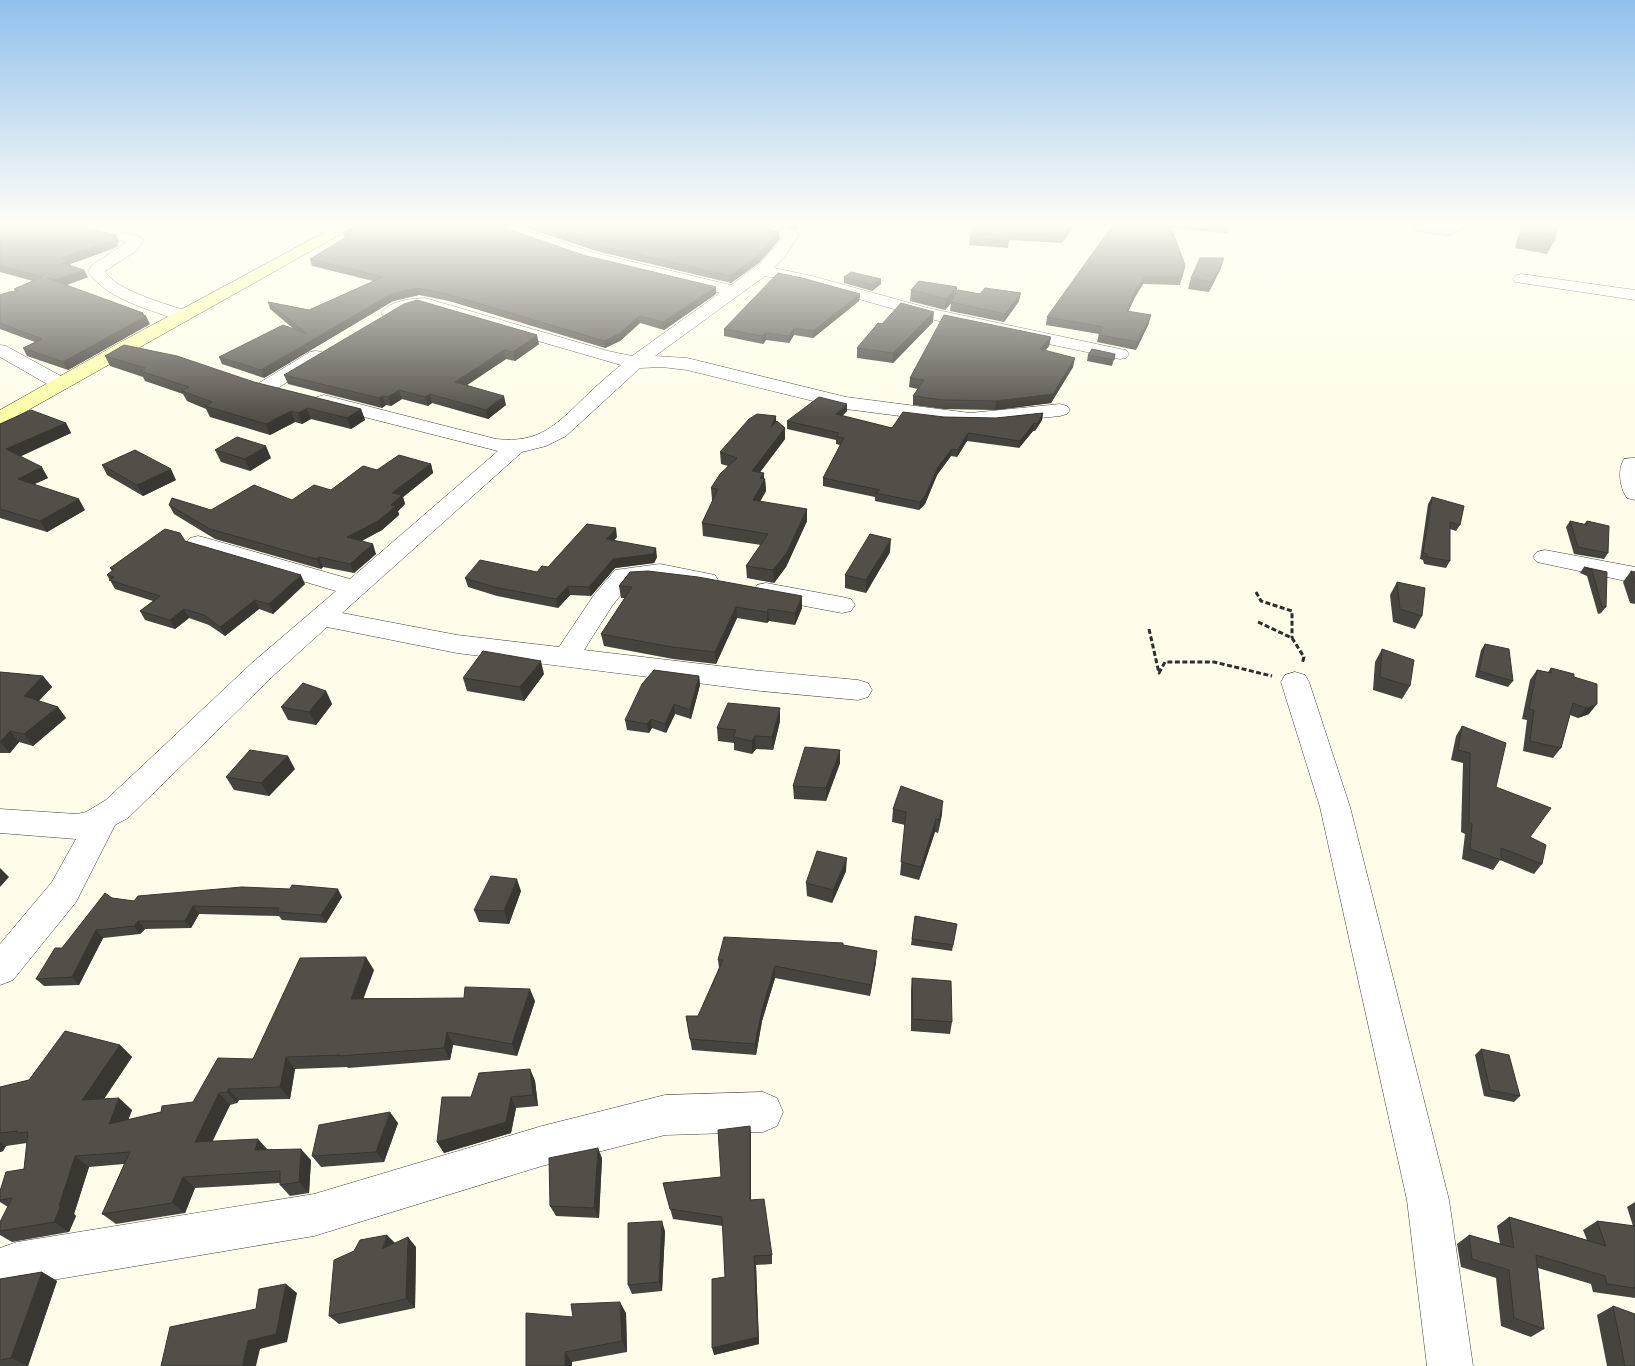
<svg xmlns="http://www.w3.org/2000/svg" width="1635" height="1366" viewBox="0 0 1635 1366" font-family="Spectral,serif">
<rect width="100%" height="100%" fill="#fffde9"/>
<!-- water -->
<path fill="#b0d1f4" stroke="#397cc9" d="M1413,225H1467L1465,228L1449,236L1416,231Z"/>
<g fill="none" stroke-linecap="round" stroke-linejoin="round">
<!-- street casing -->
<g stroke="#3e3e3e" stroke-width="1">
<g id="street">
<path d="M95,225L141,237L144,240L136,251L105,271C115,291 168,304 189,312L192,316L189,320L183,321L177,320C147,308 108,300 88,272L92,265L127,242L87,232L85,229L87,226Z"/>
<path d="M469,225L513,226L595,253L731,285L761,263L783,238L772,235L761,225H780L783,229L797,232L799,235L786,255L774,268L812,276L928,308L1120,349L1126,350L1129,354L1126,358L1120,359L925,318L803,283L765,276L655,356L687,358L846,397L970,413L1060,404L1067,406L1070,410L1067,414L1060,416L970,425L846,409L687,370L662,367L640,368L566,436L546,446L522,452L342,613L457,635L559,647L594,595L615,570L660,564L715,575L718,580L715,585L706,588L660,580L631,582L612,606L584,650L761,671L858,680L868,683L872,690L868,697L858,700L761,691L457,653L327,627L273,676L128,818L115,825L76,902L13,980L0,985V944L52,882L76,839L0,833V809L77,814L86,812L106,800L253,662L336,591L190,548L186,543L190,538L198,536L206,538L350,579L498,451L317,405L314,401L317,397L324,395L496,439C540,444 557,424 586,396C597,385 609,375 621,365L424,308L409,310L390,318L384,317L381,313C391,300 411,299 425,298L608,351L632,356L720,293L585,260L510,234L476,229Z"/>
<path d="M1521,274L1635,290V300L1515,282L1513,279L1515,276Z"/>
<path d="M0,345L6,346L68,380L71,384L68,388L61,390L54,388L0,357Z"/>
<path d="M316,351L322,352L325,356L322,360L273,391L266,393L259,391L256,387L259,383L310,352Z"/>
<path d="M1632,458H1635V500L1627,498C1620,488 1617,470 1624,459Z"/>
<path d="M1545,550L1635,567V583L1537,562L1533,557L1537,552Z"/>
<path d="M766,583L842,597L851,599L855,605L851,611L842,613L757,597L754,591L757,585Z"/>
<path d="M1295,672L1305,675L1309,682L1350,807L1449,1200L1473,1366H1427L1407,1200L1320,807L1281,682L1285,675Z"/>
<path d="M763,1092L777,1098L783,1112L777,1126L763,1132L665,1135L542,1166L314,1236L17,1286L0,1292V1248L17,1242L314,1194L542,1126L665,1095Z"/>
</g>
</g>
<!-- secondary casing -->
<g stroke="#2d2d2d" stroke-width="1">
<path id="secondary" d="M338,225H357L7,422L0,424V410L119,343Z"/>
</g>
<!-- path -->
<g stroke="#2d2d2d" stroke-width="3" stroke-dasharray="5 2.5" stroke-linecap="butt">
<path d="M1256,592L1261,601L1292,611V638"/>
<path d="M1258,622L1292,638L1304,657L1302,664"/>
<path d="M1149,629L1159,673L1165,662H1214L1272,676"/>
</g>
<!-- street -->
<use href="#street" fill="#fff" fill-rule="evenodd"/>
<!-- secondary -->
<use href="#secondary" fill="#fbfda6" fill-rule="evenodd"/>
</g>
<!-- wall -->
<g fill="#47433e">
<path d="M0,225L85,227L119,242L117,243L118,246L112,249L70,264L71,266L88,277L66,285L144,316L150,324L68,370L27,356L23,348L35,342L0,329V295L15,291L14,289L33,281L0,272Z"/>
<path d="M517,225H766L771,230L779,232L780,239L760,262L731,283L596,251Z"/>
<path d="M782,225H802L796,230L784,227Z"/>
<path d="M974,225H1075L1062,243L1009,240L1008,248L969,245L970,238Z"/>
<path d="M1113,225H1229L1227,233L1171,228L1185,265L1180,285L1143,284L1135,297L1128,311L1149,323L1136,350L1097,342L1099,334L1046,325L1047,317Z"/>
<path d="M1521,225H1557L1555,240L1547,254L1515,248Z"/>
<path d="M343,233L583,255L716,294L664,330L640,323L620,341L605,348L449,301L419,295L393,301L264,378L222,364L219,357L295,330L270,309L268,302L309,310L373,281L312,266L310,259L345,238Z"/>
<path d="M1221,268L1209,292L1188,289L1191,278Z"/>
<path d="M844,277L881,284L872,291L844,283Z"/>
<path d="M957,287L956,293L1019,301L1004,322L950,311L951,303L945,310L910,301L911,290Z"/>
<path d="M860,294L859,301L813,338L794,335L789,343L766,340L763,344L724,336V329Z"/>
<path d="M933,322L893,363L857,358V348L882,324Z"/>
<path d="M1051,337L1049,346L1045,351L1073,367L1051,403L995,410L943,409L913,405V396L918,389L909,387L910,378Z"/>
<path d="M539,344L515,361L506,359L466,385L506,405L488,419L432,403L428,406L402,399L391,406L386,405L382,408L288,384L284,375Z"/>
<path d="M1115,354L1112,366L1087,361L1088,355Z"/>
<path d="M105,356L254,382L361,409L365,420L351,429L311,419L302,424L295,422L270,435L210,417L206,409L187,401L183,394L145,381L143,377L110,366Z"/>
<path d="M847,411L842,416L892,428L944,417L996,418L1043,413L1042,420L1035,431H1033L1019,448L967,441L957,457L951,456L937,475L925,504L919,510L875,501V497L823,486V478L840,445L836,444V440L787,429V421Z"/>
<path d="M776,416V422L785,428V439L760,472L764,479H765L766,491L760,502L807,509V521L786,567L774,583L747,578L746,566L761,545L703,536L702,523L713,500H712L711,488L728,466L721,464L720,452Z"/>
<path d="M66,423L71,433L20,456L48,478L34,484L85,510L47,532L0,518V424Z"/>
<path d="M215,450L271,458L250,471L221,462Z"/>
<path d="M431,464L433,473L403,497L405,504L398,511L399,515L382,530L361,541L376,554L354,573L323,567L321,569L215,539L174,514L169,505L211,510L292,500L331,490L377,470Z"/>
<path d="M102,465L176,480L143,496L107,475Z"/>
<path d="M1432,497L1460,525L1456,531L1450,529V561L1446,568L1424,564L1423,560L1420,559L1428,504Z"/>
<path d="M1570,521L1584,524L1587,521L1608,553L1604,559L1574,554L1566,527Z"/>
<path d="M617,537L614,540L657,557L654,563L615,568L591,596L570,595L558,608L497,596L468,587L465,578L537,572Z"/>
<path d="M185,541L305,584L273,614L259,609L225,636L209,625L189,618L175,629L145,620L140,611L153,601L115,589L107,575L112,571L110,568Z"/>
<path d="M890,552L866,593L845,588V575Z"/>
<path d="M1584,567L1607,572L1606,607L1601,613L1598,614L1587,576L1580,573Z"/>
<path d="M1631,571L1635,572V604L1630,603L1623,582Z"/>
<path d="M630,572L802,608L795,625L769,621L767,623L737,618L716,664L673,659L604,646L601,634L625,598H621L619,586Z"/>
<path d="M1397,582L1422,616L1415,629L1393,622L1390,595Z"/>
<path d="M1485,644L1513,681L1508,687L1475,677L1481,650Z"/>
<path d="M1382,649L1410,686L1402,699L1373,690L1375,662Z"/>
<path d="M1551,668L1574,677L1589,714L1578,718L1570,715L1561,748L1553,758L1523,751L1527,720L1522,719L1530,680L1537,670L1548,672Z"/>
<path d="M0,672L43,676L52,687L39,701L58,707L66,718L33,746L19,742L10,753H0Z"/>
<path d="M544,674L524,701L467,691L463,678Z"/>
<path d="M699,676L700,685L691,719L675,714L666,733L652,728L649,733L627,730L625,720Z"/>
<path d="M326,691L332,704L316,725L288,720L281,707Z"/>
<path d="M780,721L773,750L756,749L752,754L734,750V743L718,741L717,728Z"/>
<path d="M1462,726L1496,787L1530,837L1542,864L1534,874L1500,860L1493,870L1462,859L1465,834L1461,832L1463,763L1451,760L1456,736Z"/>
<path d="M840,763L826,801L794,799L793,786Z"/>
<path d="M295,769L269,796L234,790L226,777Z"/>
<path d="M893,809L942,814L938,833L935,832L919,880L900,875L905,825L892,822Z"/>
<path d="M846,871L832,903L807,896L806,883Z"/>
<path d="M521,891L509,924L479,922L474,910Z"/>
<path d="M342,897L326,923L282,920L279,916L199,914L191,928L145,929L140,934L103,938L79,985L44,986L36,979L62,948L112,898L134,901Z"/>
<path d="M915,916L957,924L952,951L911,945Z"/>
<path d="M843,945L876,962L870,996L775,978L762,1021L756,1055L692,1050L686,1016H698L719,968L718,960Z"/>
<path d="M374,970L363,998L535,1001L517,1056L453,1045L450,1060L348,1068L347,1067L295,1069L290,1099L239,1100L237,1103L230,1105L212,1141L268,1150L311,1160L309,1193L290,1196L280,1185V1183L195,1188L185,1213L116,1224L102,1214L124,1164L89,1167L74,1214L76,1216L69,1232L12,1242L0,1235V1222L8,1207L0,1202V1191L24,1169L27,1143L6,1146L3,1151L0,1152V1087L29,1080L120,1045L132,1057L104,1099L132,1110L128,1120L161,1112L193,1102Z"/>
<path d="M912,978L952,1022L950,1034L911,1031V990Z"/>
<path d="M1481,1049L1520,1096L1514,1102L1484,1096L1475,1055Z"/>
<path d="M530,1069L535,1081L538,1106L516,1108L511,1133L444,1153L437,1142L471,1097Z"/>
<path d="M398,1123L384,1162L321,1167L312,1156Z"/>
<path d="M750,1126L751,1136V1200L772,1255V1264L756,1265L759,1344L714,1355L725,1277L723,1226L673,1219L663,1183L721,1177Z"/>
<path d="M602,1158L599,1218L556,1216L550,1206Z"/>
<path d="M1635,1202V1298L1593,1292L1591,1284L1538,1268L1544,1329L1531,1337L1501,1326L1496,1278L1461,1267L1457,1244L1469,1235L1500,1244L1497,1226L1509,1217L1587,1240L1583,1230L1597,1221L1633,1226L1627,1207Z"/>
<path d="M665,1231L662,1291L632,1294L628,1285Z"/>
<path d="M395,1243L416,1247L415,1308L339,1324L329,1316Z"/>
<path d="M42,1272L57,1281L28,1366H0V1279Z"/>
<path d="M1613,1306L1635,1366H1607L1597,1315Z"/>
<path d="M626,1313L627,1352L572,1362V1366H526L573,1317Z"/>
</g>
<!-- shaded-wall -->
<g fill="#3a3732">
<path d="M796,225H802L796,230Z"/>
<path d="M1071,225H1075L1062,243L1063,236Z"/>
<path d="M779,232L780,239L760,262L731,283L730,276Z"/>
<path d="M116,235L119,242L117,243L118,246L112,249L70,264L72,268L65,270L61,258Z"/>
<path d="M1224,258L1221,268L1209,292L1212,282Z"/>
<path d="M84,270L88,277L59,288L55,280Z"/>
<path d="M1145,277L1143,284L1135,297L1125,319L1127,311L1136,289Z"/>
<path d="M881,279V284L872,291L873,285Z"/>
<path d="M716,287V294L664,330L663,322Z"/>
<path d="M957,287L956,298L945,310L946,299Z"/>
<path d="M417,288L419,295L393,301L264,378L261,370L391,294Z"/>
<path d="M1021,293L1019,301L1004,322L1005,314Z"/>
<path d="M860,294L859,301L813,338V331Z"/>
<path d="M934,312L933,322L893,363V353Z"/>
<path d="M143,313L145,317L146,316L150,324L68,370L63,362L139,314Z"/>
<path d="M1151,315L1149,323L1136,350L1138,342Z"/>
<path d="M639,316L640,323L620,341L605,348L604,341Z"/>
<path d="M794,328V335L789,343V336Z"/>
<path d="M766,333V340L763,344L762,336Z"/>
<path d="M537,335L539,344L515,361L513,352Z"/>
<path d="M1051,337L1049,346L1039,358L1040,349Z"/>
<path d="M504,350L506,359L457,392L455,382Z"/>
<path d="M1075,358L1073,367L1051,403L995,410L996,401Z"/>
<path d="M399,390L402,399L391,406L388,397Z"/>
<path d="M430,394L432,403L428,406L425,397Z"/>
<path d="M383,396L386,405L382,408L379,398Z"/>
<path d="M504,396L506,405L488,419L486,410Z"/>
<path d="M847,404V411L836,422V414Z"/>
<path d="M307,408L311,419L302,424L298,413Z"/>
<path d="M361,409L365,420L351,429L347,418Z"/>
<path d="M291,411L295,422L270,435L266,424Z"/>
<path d="M1043,413L1042,420L1035,431L1037,424Z"/>
<path d="M776,416V428L771,427Z"/>
<path d="M66,423L71,433L13,460L6,449Z"/>
<path d="M1034,423L1033,431L1019,448L1020,441Z"/>
<path d="M785,428V439L752,483V471Z"/>
<path d="M968,433L967,441L957,457L958,450Z"/>
<path d="M266,446L271,458L250,471L245,459Z"/>
<path d="M952,449L951,456L937,475L925,504L919,510L920,502L938,467Z"/>
<path d="M431,464L433,473L403,497L405,504L398,511L399,515L382,530L351,547L347,537L391,505L392,493Z"/>
<path d="M42,467L48,478L24,489L18,479Z"/>
<path d="M171,469L176,480L143,496L137,485Z"/>
<path d="M764,473V481L765,479L766,491L753,512V500L760,478Z"/>
<path d="M79,499L85,510L47,532L40,521Z"/>
<path d="M807,509V521L786,567L774,583L773,570Z"/>
<path d="M616,528L617,537L607,548L606,539Z"/>
<path d="M891,539L890,552L866,593V580Z"/>
<path d="M373,544L376,554L354,573L350,564Z"/>
<path d="M656,548L657,557L654,563L615,568L591,596L589,587L613,559Z"/>
<path d="M319,557L323,567L321,569L316,559Z"/>
<path d="M301,575L305,584L273,614L269,604Z"/>
<path d="M568,586L570,595L558,608L556,599Z"/>
<path d="M802,596V608L795,625V613Z"/>
<path d="M255,600L259,609L225,636L220,627Z"/>
<path d="M736,607L737,618L716,664L715,652Z"/>
<path d="M184,609L189,618L175,629L170,620Z"/>
<path d="M768,609L769,621L767,623V612Z"/>
<path d="M541,661L544,674L524,701L520,687Z"/>
<path d="M43,676L52,687L32,707L24,696Z"/>
<path d="M699,676L700,685L691,719L690,710Z"/>
<path d="M326,691L332,704L316,725L309,712Z"/>
<path d="M674,704L675,714L666,733L665,724Z"/>
<path d="M1597,704L1589,714L1578,718L1586,708Z"/>
<path d="M58,707L66,718L33,746L24,734Z"/>
<path d="M780,708V721L773,750L772,737Z"/>
<path d="M651,719L652,728L649,733L647,724Z"/>
<path d="M10,731L19,742L10,753L0,742Z"/>
<path d="M755,736L756,749L752,754V741Z"/>
<path d="M840,750V763L826,801V788Z"/>
<path d="M288,756L295,769L269,796L261,783Z"/>
<path d="M943,801L942,814L938,833L939,820Z"/>
<path d="M936,819L935,832L919,880L921,867Z"/>
<path d="M847,858L846,871L832,903L833,890Z"/>
<path d="M0,868L9,877L0,887Z"/>
<path d="M517,879L521,891L509,924L504,911Z"/>
<path d="M338,889L342,897L326,923L321,915Z"/>
<path d="M193,906L199,914L191,928L185,921Z"/>
<path d="M138,921L145,929L140,934L134,926Z"/>
<path d="M96,930L103,938L79,985L72,977Z"/>
<path d="M877,951L876,962L870,996L871,985Z"/>
<path d="M366,957L374,970L359,1011L351,999Z"/>
<path d="M775,966V978L762,1021L756,1055L755,1044L762,1010Z"/>
<path d="M530,989L535,1001L517,1056L512,1044Z"/>
<path d="M447,1032L453,1045L450,1060L444,1048Z"/>
<path d="M120,1045L132,1057L95,1112L82,1100Z"/>
<path d="M286,1057L295,1069L290,1099L280,1087Z"/>
<path d="M530,1069L535,1081L538,1106L533,1095Z"/>
<path d="M228,1089L239,1100L237,1103L227,1092Z"/>
<path d="M219,1093L230,1105L207,1153L195,1142Z"/>
<path d="M511,1097L516,1108L511,1133L444,1153L437,1142Z"/>
<path d="M119,1098L132,1110L122,1136L109,1124Z"/>
<path d="M390,1112L398,1123L384,1162L376,1152Z"/>
<path d="M750,1126L751,1136V1209L750,1200Z"/>
<path d="M258,1139L268,1150H255Z"/>
<path d="M0,1142L6,1146L3,1151L0,1152Z"/>
<path d="M598,1148L602,1158L599,1218L594,1208Z"/>
<path d="M301,1149L311,1160L309,1193L299,1182Z"/>
<path d="M75,1156L89,1167L74,1214L76,1216L69,1232L54,1222Z"/>
<path d="M183,1177L195,1188L185,1213L172,1203Z"/>
<path d="M662,1221L665,1231L662,1291L659,1282Z"/>
<path d="M387,1235L396,1244L382,1249Z"/>
<path d="M408,1237L416,1247L415,1308L406,1299Z"/>
<path d="M754,1256L756,1265L759,1344L714,1355L712,1348Z"/>
<path d="M42,1272L57,1281L28,1366L11,1358Z"/>
<path d="M286,1284L297,1293L287,1342L260,1349L256,1366H242L248,1341Z"/>
<path d="M620,1302L626,1313L627,1352L622,1341Z"/>
<path d="M565,1352L572,1362V1366H565Z"/>
</g>
<!-- building -->
<g fill="#534e48" stroke="#3a3732">
<path d="M0,225H82L83,227L116,235L110,237L115,238L109,242L61,258L68,260L62,263L84,270L55,280L47,278L143,313L139,314L146,316L63,362L23,348L42,339L0,323V295L9,292L18,291L14,289L42,277L0,266Z"/>
<path d="M355,225H482L508,229L583,255L716,287L663,322L639,316L619,334L604,341L447,294L417,288L391,294L261,370L219,357L283,325L307,334L268,302L309,310L383,277L310,259L352,234L343,233Z"/>
<path d="M536,225H766L771,230L779,232L759,255L730,276L594,244Z"/>
<path d="M974,225H1071L1063,236L1010,233L1009,241L970,238Z"/>
<path d="M1113,225H1170L1185,265L1182,277H1145L1136,289L1127,311L1151,315L1138,342L1099,335L1103,327L1047,317Z"/>
<path d="M1524,225H1557L1555,240L1522,234Z"/>
<path d="M1200,258H1224L1212,282L1191,278Z"/>
<path d="M851,272L881,279L873,285L844,277Z"/>
<path d="M778,273L802,278L860,294L813,331L794,328L789,336L766,333L762,336L724,329Z"/>
<path d="M919,281L957,287L946,299L911,290Z"/>
<path d="M985,288L1021,293L1005,314L951,302L958,290L980,294Z"/>
<path d="M417,300L537,335L513,352L504,350L455,382L504,396L486,410L430,394L425,397L399,390L388,397L383,396L379,398L284,375L404,304Z"/>
<path d="M901,303L934,312L893,353L857,348L878,323L882,324Z"/>
<path d="M944,315L1051,337L1040,349L1075,358L1053,394L996,401L944,400L913,396L924,380L910,378Z"/>
<path d="M124,345L177,356L254,382L361,409L347,418L307,408L298,413L291,411L266,424L205,406L212,402L182,391L189,387L140,371L145,368L105,356Z"/>
<path d="M1092,349L1115,354L1114,360L1088,355Z"/>
<path d="M819,397L847,404L836,414L892,428L903,412L944,417L996,418L1043,413L1037,424L1034,423L1020,441L968,433L958,450L952,449L938,467L925,496L920,502L875,493L880,490L823,478L844,438L836,436L839,433L787,421Z"/>
<path d="M31,410L66,423L6,449L42,467L18,479L79,499L40,521L0,509V424Z"/>
<path d="M757,414L776,416L771,427L777,421L785,428L752,471L764,473L760,478L765,479L753,500L807,509L786,554L773,570L746,566L768,534L702,523L718,489L711,488L720,474L737,458L720,452L749,419Z"/>
<path d="M237,437L266,446L245,459L215,450Z"/>
<path d="M135,450L171,469L137,485L102,465Z"/>
<path d="M399,455L431,464L392,493L402,495L391,505L396,506L378,521L347,537L373,544L350,564L319,557L316,559L210,529L169,505L172,498L211,510L254,485L292,500L314,485L331,490L363,466L377,470Z"/>
<path d="M1432,497L1464,506L1460,525L1450,522V561L1427,557V554L1423,553Z"/>
<path d="M1570,521L1587,525V521L1609,526L1608,553L1578,547Z"/>
<path d="M587,524L616,528L606,539L656,548L653,554L613,559L589,587L568,586L556,599L494,587L465,578L480,560L537,572L542,566L548,567Z"/>
<path d="M165,529L180,533L185,541L301,575L269,604L255,600L220,627L204,615L184,609L170,620L140,611L160,596L109,580L114,577L107,575L114,569L110,568Z"/>
<path d="M870,534L891,539L866,580L845,575Z"/>
<path d="M1584,567L1607,572L1606,607H1602L1592,570Z"/>
<path d="M648,571L698,577L802,596L795,613L768,609L767,612L736,607L715,652L672,647L601,634L632,587L619,586L630,572Z"/>
<path d="M1631,571L1635,572V583Z"/>
<path d="M1397,582L1425,588L1422,616L1400,609Z"/>
<path d="M1485,644L1509,649L1513,681L1479,671Z"/>
<path d="M1382,649L1414,660L1410,686L1380,677Z"/>
<path d="M483,651L541,661L520,687L463,678Z"/>
<path d="M1551,668L1574,674V677L1597,684V704L1586,708L1573,703L1561,748L1530,741L1534,710L1529,709L1537,670L1551,673Z"/>
<path d="M654,670L699,676L690,710L674,704L665,724L651,719L647,724L625,720L642,684Z"/>
<path d="M0,672L43,676L24,696L58,707L24,734L10,731L0,742Z"/>
<path d="M303,683L326,691L309,712L281,707Z"/>
<path d="M728,703L780,708L772,737L755,736L752,741L733,737L736,730L717,728Z"/>
<path d="M1462,726L1506,743L1496,787L1551,808L1530,837L1546,845L1542,864L1501,848V860L1470,849L1472,824L1469,822L1470,753L1458,750Z"/>
<path d="M805,747L840,750L826,788L793,786Z"/>
<path d="M250,750L288,756L261,783L226,777Z"/>
<path d="M901,786L943,801L939,820L936,819L921,867L901,862L906,812L893,809Z"/>
<path d="M817,851L847,858L833,890L806,883Z"/>
<path d="M491,876L517,879L504,911L474,910Z"/>
<path d="M292,885L338,889L321,915L277,912L279,908L193,906L185,921H138L134,926L96,930L72,977L36,979L55,948H62L105,893L112,898L134,901L138,896L242,887L290,889Z"/>
<path d="M915,916L957,924L953,945L912,939Z"/>
<path d="M724,937L843,943V945L877,951L871,985L775,966L762,1010L755,1044L690,1039L686,1016H698L723,960H718Z"/>
<path d="M366,957L351,999L464,998L465,987L530,989L512,1044L447,1032L444,1048L340,1056V1055L286,1057L280,1087L228,1089L227,1092L219,1093L195,1142L258,1139L255,1150L301,1149L299,1182L280,1185V1171L183,1177L172,1203L102,1214L130,1152L75,1156L59,1206L61,1205L54,1222L0,1231V1222L12,1198L0,1200V1191L6,1172L24,1169L28,1132L17,1133V1131L0,1133V1087L29,1080L65,1031L120,1045L82,1100L119,1098L109,1124L161,1112L162,1106L193,1102L218,1058L253,1059L300,958Z"/>
<path d="M912,978L951,981L952,1022L913,1019Z"/>
<path d="M1481,1049L1509,1055L1520,1096L1490,1090Z"/>
<path d="M530,1069L533,1095L511,1097L506,1122L437,1142L442,1097H471L479,1073Z"/>
<path d="M390,1112L376,1152L312,1156L319,1125Z"/>
<path d="M750,1126V1200L764,1199L772,1255L754,1256L758,1337L712,1348V1279L725,1277L722,1217L670,1209L663,1183L721,1177L718,1130Z"/>
<path d="M598,1148L594,1208L550,1206L549,1158Z"/>
<path d="M1509,1217L1606,1246L1597,1221L1635,1226V1288L1607,1284L1605,1276L1536,1255L1544,1329L1514,1318L1509,1270L1472,1259L1469,1235L1514,1248Z"/>
<path d="M662,1221L659,1282L628,1285V1223Z"/>
<path d="M387,1235L382,1249L408,1237L406,1299L329,1316L334,1260L354,1251L360,1240Z"/>
<path d="M42,1272L11,1358L0,1360V1279Z"/>
<path d="M286,1284L276,1334L248,1341L242,1366H161L170,1327L256,1309L259,1289Z"/>
<path d="M620,1302L622,1341L565,1352V1366H526V1313L573,1317L571,1304Z"/>
<path d="M1613,1306L1635,1314V1366H1625Z"/>
</g>
<!-- sky -->
<linearGradient id="sky" x2="0" y2="1"><stop stop-color="#91c0ed"/><stop offset="0.54" stop-color="#fffef5"/><stop offset="1" stop-color="#fffef5" stop-opacity="0"/></linearGradient>
<rect width="1635" height="417" fill="url(#sky)"/>
</svg>
